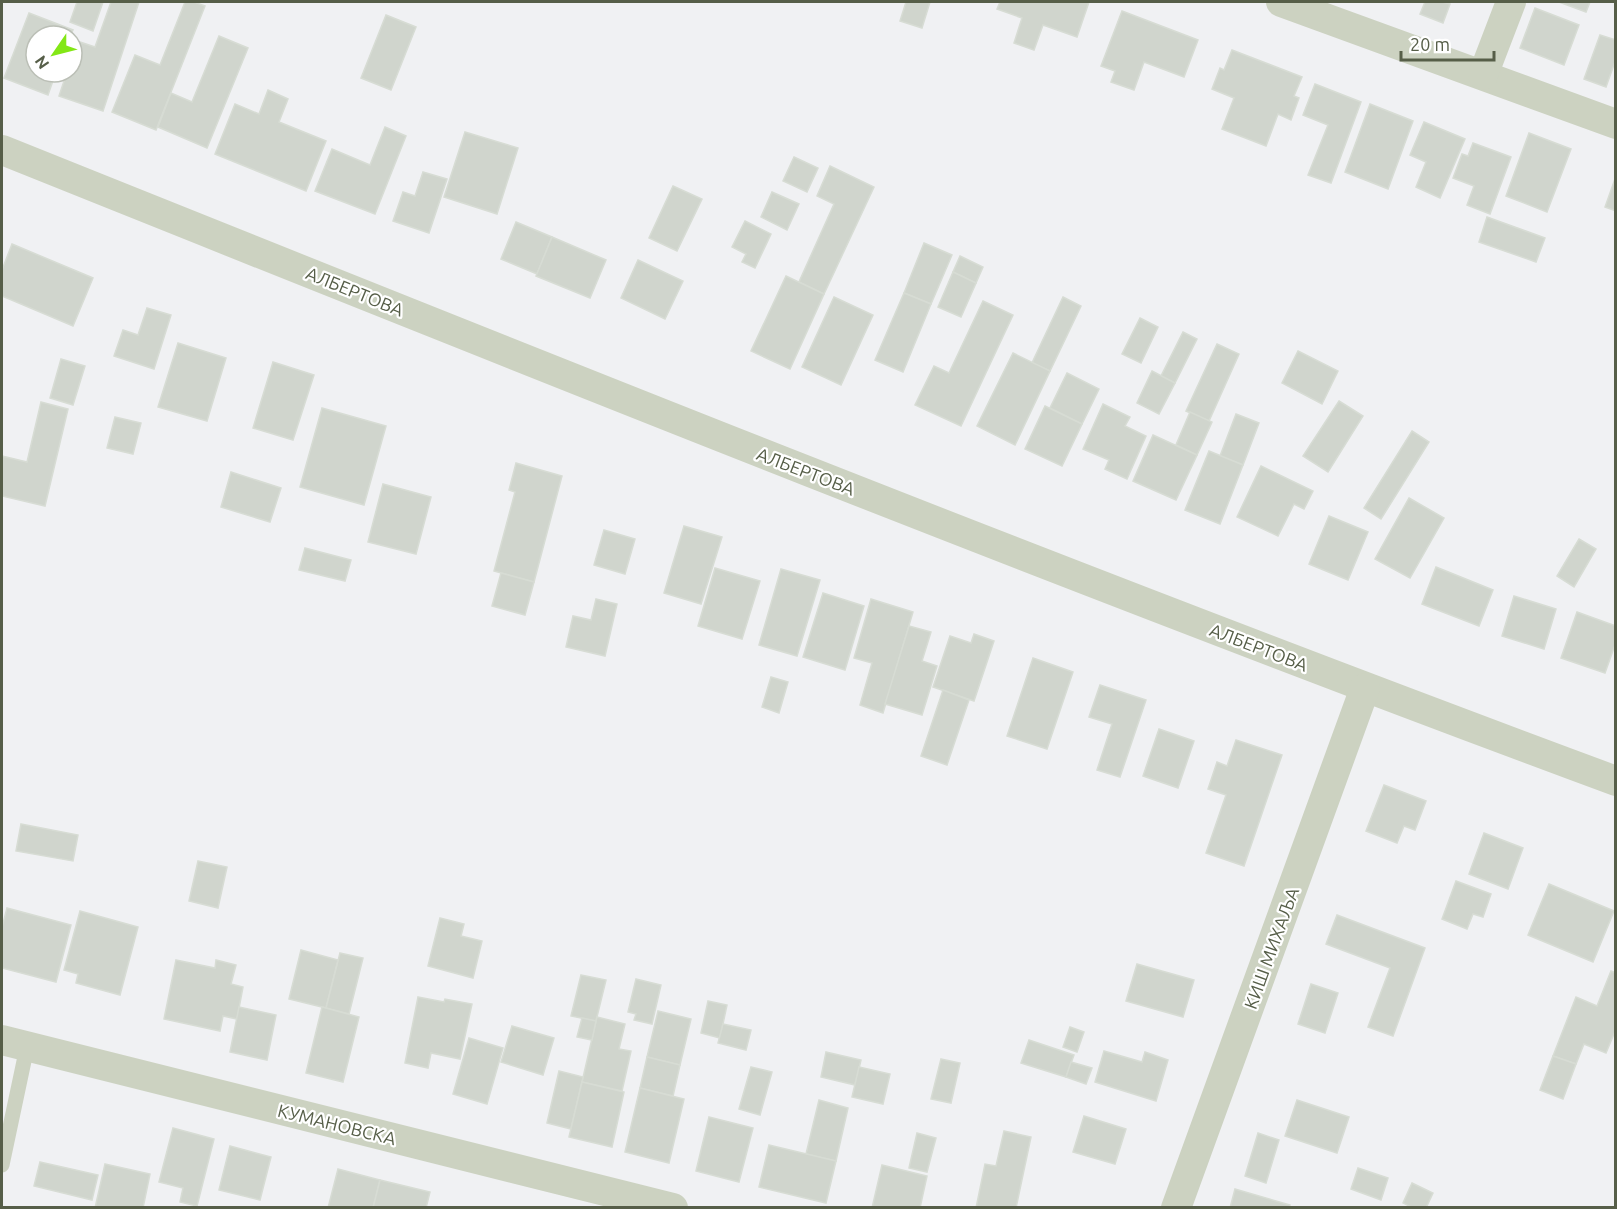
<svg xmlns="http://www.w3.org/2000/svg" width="1617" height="1209" viewBox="0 0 1617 1209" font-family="Ubuntu,sans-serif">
<rect width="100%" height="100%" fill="#f0f1f3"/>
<!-- building -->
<g fill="#d0d5cd" stroke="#d7dcd4" stroke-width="1.5">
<path d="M77,2H103L93,31L70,22Z"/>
<path d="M111,2H139L103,111L59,96L67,72H72V56L77,41L95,47Z"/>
<path d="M185,2H194L205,6L156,130L112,112L135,55L160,65Z"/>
<path d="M906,2H930L922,28L900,21Z"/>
<path d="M1000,2H1089L1077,37L1043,25L1034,50L1014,43L1022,18L997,9Z"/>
<path d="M1425,2H1442L1450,4L1443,23L1420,14Z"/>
<path d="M1559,2H1590L1586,12Z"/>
<path d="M1535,8L1579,25L1564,65L1520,48Z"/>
<path d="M1122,11L1198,40L1184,77L1144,62L1134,90L1111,82L1115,71L1101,66Z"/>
<path d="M29,13L73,30L70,36H36V72H56L48,95L4,78Z"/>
<path d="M386,15L416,27L391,90L361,78Z"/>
<path d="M1600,35L1616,40V59L1606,87L1584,79Z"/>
<path d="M219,36L248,48L207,148L158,127L171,93L192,102Z"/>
<path d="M1232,50L1302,77L1294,96L1299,98L1291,120L1278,114L1266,146L1222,129L1234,98L1212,89L1220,68L1224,70Z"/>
<path d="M1315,84L1361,102L1331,183L1308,175L1328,125L1303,115Z"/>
<path d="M268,90L288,99L279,122L326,141L306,191L215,154L235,104L259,114Z"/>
<path d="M1370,104L1413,121L1388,189L1345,172Z"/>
<path d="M1424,122L1465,139L1440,198L1416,187L1426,162L1410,155Z"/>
<path d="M385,127L406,136L375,214L315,191L332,149L370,165Z"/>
<path d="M465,132L518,148L497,214L444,197Z"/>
<path d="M1529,133L1571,149L1547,212L1506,196Z"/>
<path d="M1473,143L1511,157L1490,214L1467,205L1474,186L1453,178L1462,154L1468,156Z"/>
<path d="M794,157L818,168L807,192L783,181Z"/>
<path d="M830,166L874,187L824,294L799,282L834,204L817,196Z"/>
<path d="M423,172L447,179L429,233L393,221L403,192L415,196Z"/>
<path d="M1616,176V211L1605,207Z"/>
<path d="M673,186L702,199L677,251L649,238Z"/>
<path d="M772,192L799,204L787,230L761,217Z"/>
<path d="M1487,217L1545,238L1536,262L1479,242Z"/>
<path d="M745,221L771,234L755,268L742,262L746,254L732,247Z"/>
<path d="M516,222L552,237L537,274L501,259Z"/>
<path d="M552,237L606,260L590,298L536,276Z"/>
<path d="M924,243L952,255L931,304L904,293Z"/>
<path d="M12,244L93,278L73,326L2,296V270Z"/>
<path d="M960,256L983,267L976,283L953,272Z"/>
<path d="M638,260L683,281L665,319L621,298Z"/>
<path d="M953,272L976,283L961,317L938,307Z"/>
<path d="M786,276L824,294L790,369L751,351Z"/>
<path d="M904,293L931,304L903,372L875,360Z"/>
<path d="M834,297L873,315L841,385L802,367Z"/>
<path d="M1063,297L1081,306L1050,371L1032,363Z"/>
<path d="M983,301L1013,315L961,426L915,405L934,366L949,373Z"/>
<path d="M147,308L171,315L154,369L114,356L123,330L138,335Z"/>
<path d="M1140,318L1158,327L1141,363L1122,354Z"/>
<path d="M1183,332L1197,339L1175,383L1161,376Z"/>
<path d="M178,343L226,358L207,421L158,407Z"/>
<path d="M1217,344L1239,354L1209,421L1186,411Z"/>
<path d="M1298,351L1338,371L1322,404L1282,383Z"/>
<path d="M1013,353L1050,371L1015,445L977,426Z"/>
<path d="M61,359L85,366L73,405L50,398Z"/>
<path d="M273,362L314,375L293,440L253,428Z"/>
<path d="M1152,371L1175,383L1159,414L1137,403Z"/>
<path d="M1067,373L1099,389L1082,424L1050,408Z"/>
<path d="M1339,401L1363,416L1328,472L1303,456Z"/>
<path d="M41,402L68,409L45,506L2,496V456L27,462Z"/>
<path d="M1103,404L1130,417L1125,426L1146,436L1127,479L1105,469L1109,460L1083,449Z"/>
<path d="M1045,406L1082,424L1062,466L1025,449Z"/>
<path d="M322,408L386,426L364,505L300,487Z"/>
<path d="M1190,412L1212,422L1197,455L1176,445Z"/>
<path d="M1236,414L1259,423L1243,465L1220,456Z"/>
<path d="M115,417L141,423L133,454L107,448Z"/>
<path d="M1412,431L1429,442L1381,519L1364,508Z"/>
<path d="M1153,435L1197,455L1176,500L1133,481Z"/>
<path d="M1209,451L1243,465L1220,524L1185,510Z"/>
<path d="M516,463L562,476L534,582L494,571L515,492L509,490Z"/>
<path d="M1261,466L1313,491L1304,509L1294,504L1278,536L1237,517Z"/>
<path d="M231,472L281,488L270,522L221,507Z"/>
<path d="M383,484L431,497L416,554L368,542Z"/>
<path d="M1409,498L1444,518L1410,578L1375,559Z"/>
<path d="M1329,516L1368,532L1348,580L1309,564Z"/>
<path d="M684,526L722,537L701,604L664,593Z"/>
<path d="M604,530L635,539L625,574L594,565Z"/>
<path d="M1579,539L1596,549L1574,587L1557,576Z"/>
<path d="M305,548L351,560L345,581L299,570Z"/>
<path d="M1436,567L1493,590L1479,626L1422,604Z"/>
<path d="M715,568L760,581L742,639L698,626Z"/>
<path d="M781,569L820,580L797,656L759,645Z"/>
<path d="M501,573L534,582L525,615L492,606Z"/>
<path d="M823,593L864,606L845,670L803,657Z"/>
<path d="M1514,596L1556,609L1544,649L1502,636Z"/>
<path d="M596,599L617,604L605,656L566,647L573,616L591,620Z"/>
<path d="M871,599L913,612L883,713L860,705L872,663L854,658Z"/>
<path d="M1577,612L1616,626V642L1605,673L1561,658Z"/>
<path d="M909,626L931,632L922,661L937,666L922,715L885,704Z"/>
<path d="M974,634L994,641L974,701L933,687L950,636L971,643Z"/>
<path d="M1033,658L1073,672L1047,749L1007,736Z"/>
<path d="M771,677L788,682L779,713L762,707Z"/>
<path d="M1100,685L1146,700L1120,777L1097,770L1112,724L1089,717Z"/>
<path d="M943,690L969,700L947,765L921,756Z"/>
<path d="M1159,729L1194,741L1178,788L1143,776Z"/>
<path d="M1236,740L1282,755L1244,866L1206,853L1226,795L1208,789L1217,762L1227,766Z"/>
<path d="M1384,785L1426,801L1415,830L1404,826L1397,843L1366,831Z"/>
<path d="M21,824L78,835L73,861L16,851Z"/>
<path d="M1484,833L1523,848L1508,889L1469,874Z"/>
<path d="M198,861L227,867L218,908L189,901Z"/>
<path d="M1456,881L1491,894L1483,917L1473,914L1467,929L1442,919Z"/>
<path d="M1549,884L1614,911L1593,962L1528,935Z"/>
<path d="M7,908L71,925L56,982L2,968V927Z"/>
<path d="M80,911L138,927L120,995L76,983L78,974L64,970Z"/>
<path d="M1337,915L1425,948L1393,1036L1368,1027L1390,968L1326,944Z"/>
<path d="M440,918L464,924L461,936L482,941L473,978L428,966Z"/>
<path d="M301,950L338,960L326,1008L289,999Z"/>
<path d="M340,953L363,958L349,1014L326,1008Z"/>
<path d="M176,960L215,968L216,960L236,965L231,984L243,987L237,1019L223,1016L220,1031L164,1019Z"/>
<path d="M1137,964L1194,980L1183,1017L1126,1001Z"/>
<path d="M1611,971L1616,973V1029L1606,1053L1584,1044L1576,1064L1553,1056L1576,997L1597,1006Z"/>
<path d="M581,975L606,980L596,1021L571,1016Z"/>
<path d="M636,979L661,985L652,1024L634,1020L636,1014L628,1012Z"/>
<path d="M1311,984L1338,993L1325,1033L1298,1024Z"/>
<path d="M418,997L444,1002L445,999L472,1004L460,1059L431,1053L428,1068L405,1063Z"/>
<path d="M708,1001L727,1005L720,1038L701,1033Z"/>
<path d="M239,1007L276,1015L267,1060L230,1052Z"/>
<path d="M322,1007L359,1017L343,1082L306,1073Z"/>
<path d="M658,1011L691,1019L680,1065L647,1057Z"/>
<path d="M597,1017L625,1024L619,1049L631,1051L622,1091L582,1082Z"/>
<path d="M582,1018L596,1021L592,1040L577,1037Z"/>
<path d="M723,1024L751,1030L746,1050L718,1043Z"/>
<path d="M512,1026L554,1038L543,1075L501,1062Z"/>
<path d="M1070,1027L1084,1032L1077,1052L1063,1047Z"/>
<path d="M469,1038L503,1048L487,1104L453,1094Z"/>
<path d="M1029,1040L1074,1055L1066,1077L1021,1063Z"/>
<path d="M1104,1051L1142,1062L1145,1052L1168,1060L1156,1101L1095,1082Z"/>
<path d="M826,1052L861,1060L855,1085L821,1077Z"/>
<path d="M1553,1056L1576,1064L1563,1099L1540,1090Z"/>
<path d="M647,1057L680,1065L673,1096L640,1088Z"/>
<path d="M941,1059L960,1063L951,1103L931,1099Z"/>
<path d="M1071,1062L1092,1068L1086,1084L1066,1077Z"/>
<path d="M751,1067L772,1072L760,1115L739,1109Z"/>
<path d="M859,1067L890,1074L883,1104L852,1097Z"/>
<path d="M559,1071L583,1077L571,1129L547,1123Z"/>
<path d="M582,1082L624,1092L612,1147L569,1137Z"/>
<path d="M640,1088L684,1099L669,1163L625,1152Z"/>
<path d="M819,1100L848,1108L836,1161L806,1154Z"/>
<path d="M1297,1100L1349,1117L1337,1153L1285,1136Z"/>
<path d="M1084,1116L1126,1129L1115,1164L1073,1152Z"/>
<path d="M709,1117L753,1128L739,1182L696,1171Z"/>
<path d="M173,1128L214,1139L197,1206L180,1202L183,1188L159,1182Z"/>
<path d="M1004,1131L1031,1137L1016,1208H976L985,1164L996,1166Z"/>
<path d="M917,1133L936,1138L927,1172L909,1168Z"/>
<path d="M1258,1133L1279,1140L1266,1183L1245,1176Z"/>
<path d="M769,1145L836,1161L826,1203L759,1187Z"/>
<path d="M230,1146L271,1157L260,1200L219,1190Z"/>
<path d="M40,1162L98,1175L92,1200L34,1186Z"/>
<path d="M105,1164L150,1174L143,1208H95Z"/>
<path d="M882,1165L927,1176L920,1208H872Z"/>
<path d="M1358,1168L1388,1178L1381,1200L1351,1189Z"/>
<path d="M338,1169L380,1180L373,1208H328Z"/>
<path d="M380,1180L430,1192L426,1208H373Z"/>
<path d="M1412,1183L1433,1193L1426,1208H1413L1403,1203Z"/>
<path d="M1235,1189L1290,1205L1289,1208H1230Z"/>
</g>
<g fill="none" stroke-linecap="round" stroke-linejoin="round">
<!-- service -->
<path stroke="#ccd2c1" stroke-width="15" d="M2,1165L27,1047"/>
<!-- minor -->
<g stroke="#ccd2c1" stroke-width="30">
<path d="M1281,2L1616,124"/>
<path d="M1483,75L1511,2"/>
<path d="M2,150C538,365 1074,580 1616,781"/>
<path d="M2,1040L673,1208"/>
<path d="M1176,1208L1365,688"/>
</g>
</g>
<g text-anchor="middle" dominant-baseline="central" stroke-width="4.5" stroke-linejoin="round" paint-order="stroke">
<!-- street labels -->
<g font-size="18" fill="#565e48" stroke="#fff">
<text transform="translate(355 291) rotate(22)">АЛБЕРТОВА</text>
<text transform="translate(806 471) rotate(21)">АЛБЕРТОВА</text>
<text transform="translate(1259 647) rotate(21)">АЛБЕРТОВА</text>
<text transform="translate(1271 948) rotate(-70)">КИШ МИХАЉА</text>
<text transform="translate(337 1124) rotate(14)">КУМАНОВСКА</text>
</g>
</g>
<!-- border -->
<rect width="1617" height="1209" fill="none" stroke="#565e48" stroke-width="6"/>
<!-- north arrow -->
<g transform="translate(54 54) rotate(235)"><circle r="28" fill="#ffffff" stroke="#bbbfb6" stroke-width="1.5"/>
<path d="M0-4.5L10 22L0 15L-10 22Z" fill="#83e716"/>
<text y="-9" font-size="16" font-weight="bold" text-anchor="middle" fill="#565e48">N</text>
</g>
<!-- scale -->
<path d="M1401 51v9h93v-9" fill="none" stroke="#565e48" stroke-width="3"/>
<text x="1410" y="51" font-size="18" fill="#565e48" stroke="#ffffff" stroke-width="4.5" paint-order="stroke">20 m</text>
</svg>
